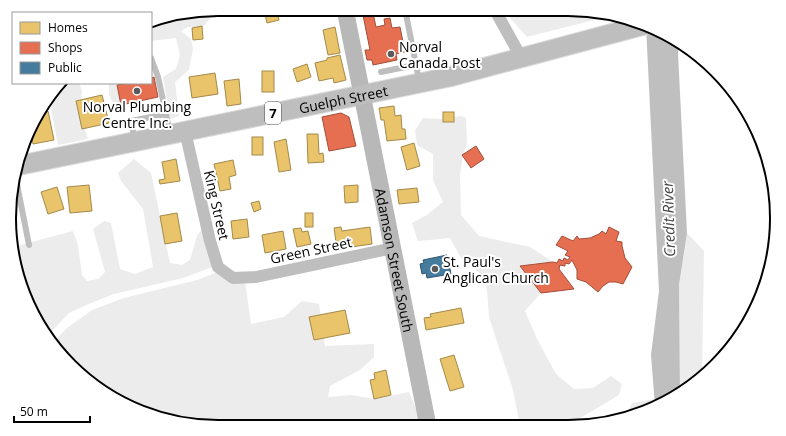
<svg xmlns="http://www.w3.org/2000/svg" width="786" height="436" viewBox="0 0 786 436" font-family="'Open Sans',sans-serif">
<rect width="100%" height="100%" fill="#fff"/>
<!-- green -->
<g fill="#ececec">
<path d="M502,9H581L614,15L527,37Z"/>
<path d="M207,11L210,19L202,28L188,27L181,31L191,39L193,49L189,70L175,82L179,116L170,119L163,77L176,69L180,55L176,38L151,41V23C172,22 188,21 207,11Z"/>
<path d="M62,83H79L82,91L79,111L88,139L58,145L51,109L57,93L56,89Z"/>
<path d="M109,83H117V85L121,105L115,107L109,95Z"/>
<path d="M461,116L466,118L467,143L462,161L460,175L461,215L479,236L530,247L553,262L520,266L541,293L525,311L537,339L556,374L574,389L593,388L611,376L622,384L619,395L577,420L579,425H520L513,390L489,317L486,278L461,258L450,238L418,241L412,223L427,215L443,202L433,180V154L417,145L415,130L423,118L441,119Z"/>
<path d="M134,159L151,173L170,263L182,265L190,260L197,236L202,229L215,266L183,278L114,294L91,303L69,313L48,335L25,298L13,247L73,231L78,245L82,275L87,281L98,279L105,272L93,229L104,221L111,223L120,269L135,274L153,267L143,209L121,181L118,173Z"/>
<path d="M687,233L704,251L702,377L680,394L679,285Z"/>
<path d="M218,272L245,281L251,324L284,317L302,301L319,304L325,346L374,344V357L360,370L330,386L328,397L351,395L376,399L409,392L417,411L420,426L205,427L164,420L113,399L61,356L53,343L67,328L92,310L124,298L197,280Z"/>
<path d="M654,399L655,406L635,416L624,419L632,403Z"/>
</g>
<!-- water -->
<g fill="#bfbfbf">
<path d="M207,11L195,17L174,21L151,23V20Z"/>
<path d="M646,26L673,37L680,43L678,53L687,233L679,285L680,394L655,406L651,355L659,291Z"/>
</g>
<!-- homes -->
<g fill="#e9c46a" stroke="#a3894a">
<path d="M264,9H277L279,20L267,23Z"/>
<path d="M202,26L203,39L193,40L192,28Z"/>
<path d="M335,27L340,53L328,55L323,30Z"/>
<path d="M340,55L346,80L334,83L333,78L319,81L315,63L327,60V58Z"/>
<path d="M307,64L311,77L297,82L293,69Z"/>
<rect x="262" y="71" width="12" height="21"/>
<path d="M215,73L218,94L192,98L189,77Z"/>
<path d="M239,79L241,104L227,106L224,81Z"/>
<path d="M102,95L109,123L82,129L76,101Z"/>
<path d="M394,106L395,116L401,115L402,129H405L406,139L387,141L384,120H381L379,108Z"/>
<path d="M48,111L54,140L33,144L31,132L39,113Z"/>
<rect x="443" y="112" width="11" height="10"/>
<path d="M307,134H318L319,154L323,153L324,162L308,163Z"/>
<rect x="252" y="137" width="11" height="18"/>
<path d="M286,139L291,170L279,172L274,142Z"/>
<path d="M414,143L420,166L407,170L401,147Z"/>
<path d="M176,159L180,181L160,184L159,180L165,179L162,162Z"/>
<path d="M233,160L236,175L229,177L231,189L220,191L214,164Z"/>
<path d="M89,185L92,211L70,213L67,187Z"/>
<path d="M358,185V202L345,203L344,186Z"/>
<path d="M57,187L64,209L48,214L41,192Z"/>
<path d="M417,188L419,202L399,204L397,190Z"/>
<path d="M259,201L261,209L254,212L251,203Z"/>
<path d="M177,213L182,241L165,244L160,216Z"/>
<rect x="305" y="213" width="8" height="14"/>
<path d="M247,219L249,237L233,239L231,221Z"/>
<path d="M341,227L342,231L370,227L372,244L337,249L334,228Z"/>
<path d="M301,228L302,232L308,231L311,244L297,247L293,229Z"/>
<path d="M283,231L286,249L265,253L262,235Z"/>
<path d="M461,308L464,323L426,330L424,318L431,317L430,314Z"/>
<path d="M345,310L350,333L314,340L309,317Z"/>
<path d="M454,355L464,387L450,391L440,359Z"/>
<path d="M386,370L391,395L374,399L370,380L375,379L374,373Z"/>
</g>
<!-- shops -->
<g fill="#e76f51" stroke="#a24e39">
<path d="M373,13L376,27L385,25L384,19L390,18L392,28L400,27L405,52L396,54L397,60L373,65L372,60H367L365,50H370L363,15Z"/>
<path d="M154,77L158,97L121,105L117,85L128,83H151V78Z"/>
<path d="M341,113L349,117L356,146L329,151L322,117Z"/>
<path d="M476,146L484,159L471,168L462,155Z"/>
<path d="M609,227L619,232L616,241L622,242V246L625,258L632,267L623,284L616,282H609L603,286L598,292L586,282L577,279V270L572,260L569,264L565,263V266L560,265L559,269L574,289L541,293L520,266L553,262L557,263L559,259L563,261L564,258L568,260L570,257L565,255L568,251L556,245L562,236L573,241L577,236L579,239L590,238L599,234L602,231L606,234Z"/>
</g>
<!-- public -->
<path fill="#457b9d" stroke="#30566e" d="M447,255L451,274L427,278L426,273L422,274L420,264L424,263L423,260Z"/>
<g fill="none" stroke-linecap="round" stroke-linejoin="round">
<!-- primary casing -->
<g stroke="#dbdbdb" stroke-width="21">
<g id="primary">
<path id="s2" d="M16,166L449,77L644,25"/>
</g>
</g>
<!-- lane -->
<g stroke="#bebebe" stroke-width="6">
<path d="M405,9L419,80"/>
<path d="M151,58L158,77L166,114"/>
<path d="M381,72L415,65"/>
<path d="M135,140L131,121L166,114L170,133"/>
<path d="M15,174L29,245"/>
</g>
<!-- street -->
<g stroke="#bebebe" stroke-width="12">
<path d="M493,9L496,12L521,57"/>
<path d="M185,131L210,241L218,267L233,278L256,277L393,248"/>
</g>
<!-- secondary -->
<path stroke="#b8b8b8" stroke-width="17" id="s1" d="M345,9L428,426"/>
<!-- primary -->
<use href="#primary" stroke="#bebebe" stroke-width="19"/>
</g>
<!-- markers -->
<g fill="#595959" stroke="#fff" stroke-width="1.5">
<circle cx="391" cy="54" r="4"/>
<circle cx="137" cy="91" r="4"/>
<circle cx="435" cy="269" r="4"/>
</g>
<g text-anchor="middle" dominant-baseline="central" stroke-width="4" stroke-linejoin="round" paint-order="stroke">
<!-- shield labels -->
<rect fill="#fff" stroke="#4c4c4c" stroke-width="1" x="265" y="102" width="16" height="22" rx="3"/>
<g font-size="13" font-weight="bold" fill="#000">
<text x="273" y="113">7</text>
</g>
<!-- poi labels -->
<g font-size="14" fill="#000" stroke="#fff" text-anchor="start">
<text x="399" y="46">Norval<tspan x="399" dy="16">Canada Post</tspan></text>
<text x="137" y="106" text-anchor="middle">Norval Plumbing<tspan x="137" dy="16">Centre Inc.</tspan></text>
<text x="443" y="261">St. Paul's<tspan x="443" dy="16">Anglican Church</tspan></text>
</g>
<!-- street labels -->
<g font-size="14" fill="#000" stroke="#fff">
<text stroke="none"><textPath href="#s2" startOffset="334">Guelph Street</textPath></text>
<text transform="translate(217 205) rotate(77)">King Street</text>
<text transform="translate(311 250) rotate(-12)">Green Street</text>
<text stroke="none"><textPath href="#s1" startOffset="256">Adamson Street South</textPath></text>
</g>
<!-- water labels -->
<g font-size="15" font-style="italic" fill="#444" stroke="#fff">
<text transform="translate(668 219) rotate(-92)">Credit River</text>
</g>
</g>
<!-- crop -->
<path d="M0 0H786V436H0ZM218 16H568A202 202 0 0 1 770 218V218A202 202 0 0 1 568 420H218A202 202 0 0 1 16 218V218A202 202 0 0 1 218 16Z" fill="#fff" fill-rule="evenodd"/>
<path fill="none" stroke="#000" stroke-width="2" d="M218 16H568A202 202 0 0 1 770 218V218A202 202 0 0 1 568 420H218A202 202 0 0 1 16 218V218A202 202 0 0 1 218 16Z"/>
<!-- legend -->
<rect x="12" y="12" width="140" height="72" fill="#ffffff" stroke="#999999"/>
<rect x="20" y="22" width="20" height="12" fill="#e9c46a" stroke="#999999"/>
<text x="48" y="32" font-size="12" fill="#000000">Homes</text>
<rect x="20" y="42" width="20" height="12" fill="#e76f51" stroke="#999999"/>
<text x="48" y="52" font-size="12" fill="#000000">Shops</text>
<rect x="20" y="62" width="20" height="12" fill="#457b9d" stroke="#999999"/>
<text x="48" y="72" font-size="12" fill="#000000">Public</text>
<!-- scale -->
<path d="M14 416v6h76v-6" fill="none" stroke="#000000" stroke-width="2"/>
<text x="20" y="416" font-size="12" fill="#000000" stroke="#ffffff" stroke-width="3" paint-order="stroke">50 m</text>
</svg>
